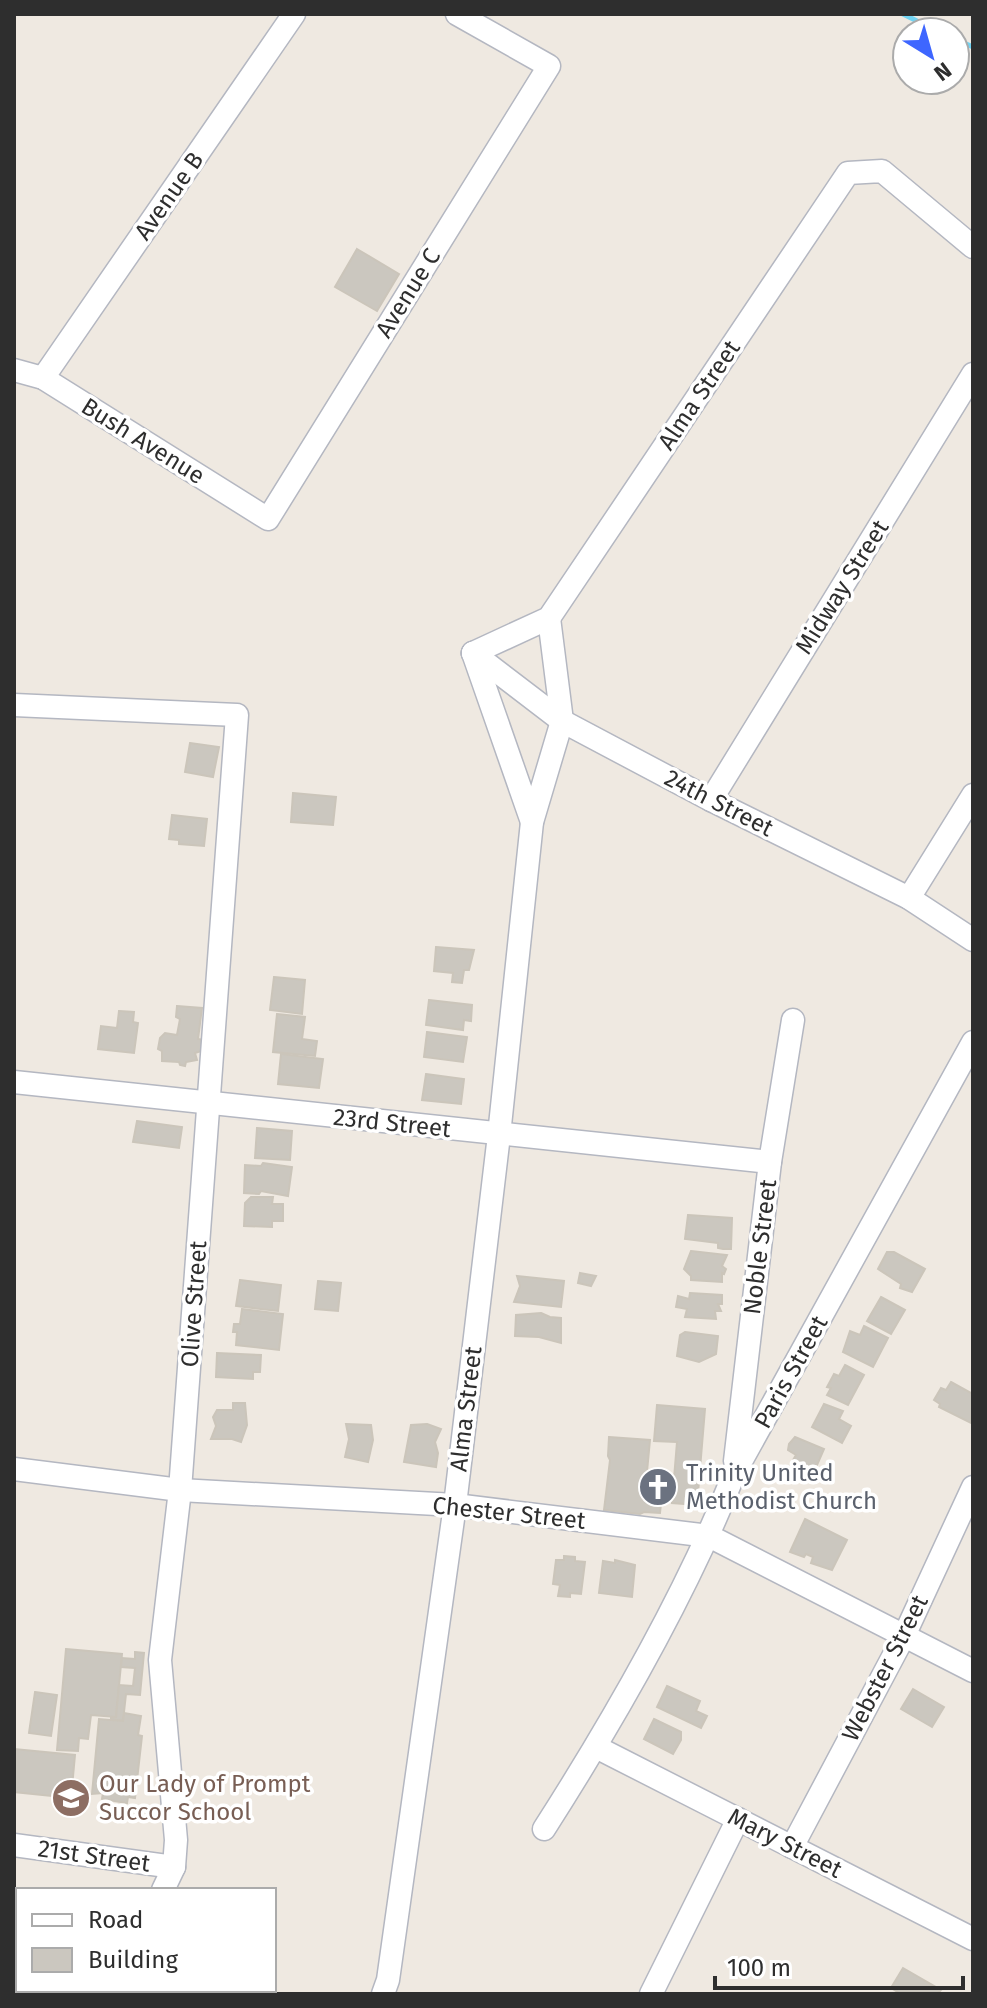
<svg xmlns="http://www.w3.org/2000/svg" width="987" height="2008" viewBox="0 0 987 2008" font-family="'Fira Sans',sans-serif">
<rect width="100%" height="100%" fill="#efe9e1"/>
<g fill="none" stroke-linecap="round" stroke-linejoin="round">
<!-- stream -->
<g stroke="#72d4f3" stroke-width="5">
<path d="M903,14L939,32"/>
<path d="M955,39L973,47"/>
</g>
</g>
<!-- building -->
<g fill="#cbc7bf" stroke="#cbc5ba" stroke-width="2">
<path d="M357,249L399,274L377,311L335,287Z"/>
<path d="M190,743L219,747L213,777L185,772Z"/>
<path d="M293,793L336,797L333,825L291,822Z"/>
<path d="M172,815L207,819L204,846L179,844V840L169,839Z"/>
<path d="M436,947L474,950L469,970H464L462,983L452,982L453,973L434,971Z"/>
<path d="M274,977L305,980L302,1014L270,1010Z"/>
<path d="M429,1000L472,1005L471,1021L464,1020L463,1030L426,1025Z"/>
<path d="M177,1006L202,1008L198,1039L205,1040L204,1050L195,1053L197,1060L186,1062L185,1066L180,1065L179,1062L162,1061V1051L158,1049L160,1038L165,1033L177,1035L180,1019L176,1017Z"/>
<path d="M119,1011L134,1012L133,1022L138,1023L134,1053L98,1049L101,1026L117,1028Z"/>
<path d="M277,1014L305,1017L302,1039L317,1041L315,1056L273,1052Z"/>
<path d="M427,1032L467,1037L463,1062L424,1057Z"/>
<path d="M281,1054L323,1059L319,1088L278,1084Z"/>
<path d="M426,1074L464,1079L461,1104L422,1100Z"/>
<path d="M137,1121L182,1127L179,1148L133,1142Z"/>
<path d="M257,1128L292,1131L290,1160L255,1158Z"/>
<path d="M263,1163L292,1167L288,1196L261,1191L259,1194L244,1193L245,1165L261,1166Z"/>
<path d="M251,1197H273L272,1204H283V1221H272V1227L244,1226L245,1203Z"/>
<path d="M688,1215L732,1218L731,1249H723L718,1248V1243L685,1239Z"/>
<path d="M691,1251L727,1255L722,1266L726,1269L724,1274L722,1273V1282L691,1280V1276L684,1269Z"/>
<path d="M887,1252H894L925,1269L912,1292L900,1288L901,1284L878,1269Z"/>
<path d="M580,1273L596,1276L591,1286L578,1283Z"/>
<path d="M517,1276L564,1281L561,1307L514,1302L520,1286Z"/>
<path d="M240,1280L281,1285L278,1311L236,1306Z"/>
<path d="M318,1281L341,1283L338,1311L315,1309Z"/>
<path d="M690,1293L722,1295V1304H718L721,1311H715L716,1319L685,1317L687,1309L676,1307L678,1296L689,1299Z"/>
<path d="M881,1297L905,1310L891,1334L867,1321Z"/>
<path d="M242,1309L283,1314L279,1350L236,1345L237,1332H233L234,1324H240Z"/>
<path d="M541,1313L550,1317L561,1318V1343L539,1337L515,1336L516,1315Z"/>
<path d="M864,1326L888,1338L873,1367L843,1352L850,1331L860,1335Z"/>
<path d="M685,1332L718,1336L716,1354L699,1362L677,1356L680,1335Z"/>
<path d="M217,1353L261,1355L260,1372H253V1379L216,1377Z"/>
<path d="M845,1365L864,1375L848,1405L827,1395L831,1388L827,1387L834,1374L839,1376Z"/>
<path d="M951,1382L973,1394L971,1423L939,1407L940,1404L934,1400L941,1388L946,1390Z"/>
<path d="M233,1403H245L247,1425L241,1442L232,1439H211L216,1426L213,1417L217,1410H233Z"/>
<path d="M824,1404L843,1411L839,1419L851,1426L842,1443L812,1427Z"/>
<path d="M657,1405L705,1409L697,1505L672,1503L677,1442L654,1441Z"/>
<path d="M346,1424L371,1425L373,1440L368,1462L345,1457L349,1439Z"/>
<path d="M427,1424L441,1429L435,1442L438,1453L436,1467L404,1462L411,1425Z"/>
<path d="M609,1437L650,1440L645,1493L662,1494L660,1513L644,1512L640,1514L604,1510L610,1460L608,1456Z"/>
<path d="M795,1437L824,1449L814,1472L800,1466L793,1460L796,1455L788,1450L789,1444Z"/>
<path d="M805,1519L847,1540L832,1570L811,1563L813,1557L806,1554L804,1557L790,1552Z"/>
<path d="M564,1556L575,1557V1561L585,1562L581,1594L570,1593V1597L558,1596L560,1585L553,1584L556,1560H564Z"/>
<path d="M615,1560L635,1565L632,1597L599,1593L603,1561L615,1563Z"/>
<path d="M66,1649L122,1654L116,1717L91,1715L88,1739L79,1738L78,1751L57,1750Z"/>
<path d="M135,1652L144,1653L140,1695L126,1694L123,1721L111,1719V1717H116L119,1685L133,1686L135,1668L121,1667L122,1658L135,1659Z"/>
<path d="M667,1686L700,1701L696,1711L707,1716L701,1728L657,1707Z"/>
<path d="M913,1689L944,1707L932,1727L901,1709Z"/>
<path d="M35,1692L57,1695L51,1736L29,1733Z"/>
<path d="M124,1713L141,1716L138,1735L142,1736L135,1798L128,1797L127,1803L102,1799L103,1793L92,1794L99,1719L123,1721Z"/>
<path d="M654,1719L681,1732V1740L673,1754L644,1739Z"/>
<path d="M14,1749L75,1755L71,1798L14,1792Z"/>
<path d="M903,1968L941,1990L937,1994H901L891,1988Z"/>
</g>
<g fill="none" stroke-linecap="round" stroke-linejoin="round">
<!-- minor casing -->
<g stroke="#b4b7c1" stroke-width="25">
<g id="minor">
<path d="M14,370L43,378L268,519L549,66L457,14"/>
<path d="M43,378L294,14"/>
<path d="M473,653L549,618L848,173L882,171L973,247"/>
<path d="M473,653L562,721L711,800L909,898L973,940"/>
<path d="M473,653L532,822"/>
<path d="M14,705L237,715L180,1490L160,1660L176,1840L174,1867L163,1890"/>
<path d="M711,800L973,374"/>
<path d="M909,898L973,795"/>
<path d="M14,1082L770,1162"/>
<path d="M735,1461L770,1162L793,1020"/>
<path d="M14,1469L180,1490L455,1505L709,1536L973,1671"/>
<path d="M596,1747L973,1939"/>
<path d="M544,1829C615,1718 685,1597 734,1474L973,1042"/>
<path d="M14,1845L174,1867"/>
<path d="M792,1847L904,1636L973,1487"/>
<path d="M149,1990L156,1994"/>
<path d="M112,1994L114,1990"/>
<path d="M383,1994L388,1980L455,1505L499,1135L532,822L562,721L549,618"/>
<path d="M651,1994L738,1819"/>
</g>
</g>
<!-- minor -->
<use href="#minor" stroke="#fff" stroke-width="22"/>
</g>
<!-- icons -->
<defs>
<g id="church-disc" transform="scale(2)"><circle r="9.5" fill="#6b7280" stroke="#fff"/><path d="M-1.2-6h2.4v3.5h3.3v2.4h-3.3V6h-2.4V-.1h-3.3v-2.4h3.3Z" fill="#fff"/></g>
<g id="school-disc" transform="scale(2)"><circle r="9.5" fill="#8d6e63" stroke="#fff"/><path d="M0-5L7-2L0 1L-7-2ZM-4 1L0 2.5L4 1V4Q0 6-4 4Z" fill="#fff"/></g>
</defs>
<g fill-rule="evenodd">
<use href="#church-disc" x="658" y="1487"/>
<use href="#school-disc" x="71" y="1798"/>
</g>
<g text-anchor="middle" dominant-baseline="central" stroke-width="7" stroke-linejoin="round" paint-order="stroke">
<!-- street labels -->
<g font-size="24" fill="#2e2e2e" stroke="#fff">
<text transform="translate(169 196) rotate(-55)">Avenue B</text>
<text transform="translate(408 293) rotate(-58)">Avenue C</text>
<text transform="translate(699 395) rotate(-56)">Alma Street</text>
<text transform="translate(143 441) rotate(32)">Bush Avenue</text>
<text transform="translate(842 587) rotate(-58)">Midway Street</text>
<text transform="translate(719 803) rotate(27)">24th Street</text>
<text transform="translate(392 1123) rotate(6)">23rd Street</text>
<text transform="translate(760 1247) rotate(-83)">Noble Street</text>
<text transform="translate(194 1304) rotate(-86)">Olive Street</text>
<text transform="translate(791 1372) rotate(-61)">Paris Street</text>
<text transform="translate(466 1409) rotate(-83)">Alma Street</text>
<text transform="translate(509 1513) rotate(6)">Chester Street</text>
<text transform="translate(885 1668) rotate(-63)">Webster Street</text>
<text transform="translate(785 1843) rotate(27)">Mary Street</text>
<text transform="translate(94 1856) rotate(8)">21st Street</text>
</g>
<!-- worship labels -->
<g font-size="24" fill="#5b616d" stroke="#fff" text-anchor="start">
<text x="686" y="1473">Trinity United<tspan x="686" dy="28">Methodist Church</tspan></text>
</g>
<!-- education labels -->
<g font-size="24" fill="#785e54" stroke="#fff" text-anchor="start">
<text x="99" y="1784">Our Lady of Prompt<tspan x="99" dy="28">Succor School</tspan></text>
</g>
</g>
<!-- border -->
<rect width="987" height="2008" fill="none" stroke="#2e2e2e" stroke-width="32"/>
<!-- legend -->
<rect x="16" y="1888" width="260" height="104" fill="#ffffff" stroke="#ababab" stroke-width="2"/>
<rect x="32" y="1914" width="40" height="12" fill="#ffffff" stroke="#ababab" stroke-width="2"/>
<text x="88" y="1928" font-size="24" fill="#2e2e2e">Road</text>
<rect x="32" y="1948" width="40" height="24" fill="#cbc7bf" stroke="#ababab" stroke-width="2"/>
<text x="88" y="1968" font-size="24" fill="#2e2e2e">Building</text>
<!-- north arrow -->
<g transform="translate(931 56) rotate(143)"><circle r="38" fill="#ffffff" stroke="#ababab" stroke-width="2"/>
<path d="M0-6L14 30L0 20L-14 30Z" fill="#3e66ff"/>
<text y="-12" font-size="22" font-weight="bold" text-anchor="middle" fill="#2e2e2e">N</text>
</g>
<!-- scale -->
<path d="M715 1976v12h248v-12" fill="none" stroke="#2e2e2e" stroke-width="4"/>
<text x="727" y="1976" font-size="24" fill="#2e2e2e" stroke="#ffffff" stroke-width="6" paint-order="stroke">100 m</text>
</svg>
